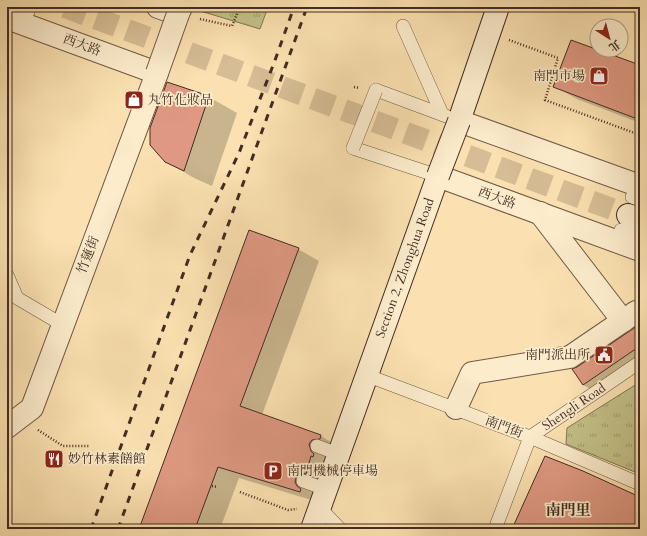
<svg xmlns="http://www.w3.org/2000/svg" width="647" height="536" viewBox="0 0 647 536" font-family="Cardo,'Noto Serif TC',serif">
<defs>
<pattern id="park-tufts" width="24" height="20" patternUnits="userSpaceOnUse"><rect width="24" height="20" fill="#c3c188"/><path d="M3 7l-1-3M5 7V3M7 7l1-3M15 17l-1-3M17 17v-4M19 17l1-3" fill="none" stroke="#a09d6f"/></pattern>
</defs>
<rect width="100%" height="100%" fill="#fbe1b1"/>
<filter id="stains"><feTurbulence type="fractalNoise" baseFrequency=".005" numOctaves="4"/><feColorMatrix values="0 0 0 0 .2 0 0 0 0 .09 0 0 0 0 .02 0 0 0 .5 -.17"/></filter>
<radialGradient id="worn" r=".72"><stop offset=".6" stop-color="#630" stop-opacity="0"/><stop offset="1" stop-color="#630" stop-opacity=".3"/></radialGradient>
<!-- park -->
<g fill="url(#park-tufts)" stroke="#837656">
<path d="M198,7H268L260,29L197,10Z"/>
<path d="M640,382V474L566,444L567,428Z"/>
</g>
<!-- shadow -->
<g fill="#0003">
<path d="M640,66V123L577,99L554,86Z"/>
<path d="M168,83L209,97L237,113L212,186L194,178L165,161Z"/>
<path d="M298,249L319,261L262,415L321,436L341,448L321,503L239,478L220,529H140Z"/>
<path d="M640,326V368L601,395L583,385Z"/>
</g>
<!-- building -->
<g fill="#df9982" stroke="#432c23">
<path d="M571,40L640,65V120L553,87Z"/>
<path d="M167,82L209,96L184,171L165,162L150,145V128Z"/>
<path d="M249,230L299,248L240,406L321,435L320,439L312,440L309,444L311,451L314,454L313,457L311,456L306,474L301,473L296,478L295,482L297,486L301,489L300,492L218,467L195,529H139Z"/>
<path d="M640,324V346L583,385L572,369L577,367Z"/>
<path d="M545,456L583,471L640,497V529H512Z"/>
</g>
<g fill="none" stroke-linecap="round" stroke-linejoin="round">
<!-- secondary-tunnel -->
<path stroke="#d6bd95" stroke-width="22" stroke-dasharray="22 11" stroke-linecap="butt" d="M65,7L628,215"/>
<!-- lane casing -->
<g stroke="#715946" stroke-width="14">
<g id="lane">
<path d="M15,7L28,12"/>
<path d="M403,26L442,114"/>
<path d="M376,90L446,116"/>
<path d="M353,148L438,176"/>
<path d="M632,197L640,200"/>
<path d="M621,230L640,237"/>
<path d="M7,275L17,298L63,325"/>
<path d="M366,375L530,437L640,484"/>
<path d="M317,446L338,454"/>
<path d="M303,481L325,489"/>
<path d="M319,507L340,529"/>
<path d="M495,529L530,437L640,362"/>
</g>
</g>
<!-- street casing -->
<g stroke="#715946" stroke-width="24">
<g id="street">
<path d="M158,7L178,14L181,7"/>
<path d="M7,18L157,73L32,408L7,427"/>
<path d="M459,121L640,186"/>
<path d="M438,176L640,250"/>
<path d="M540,213L623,321"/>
<path d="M456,408L472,373L570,357L636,312"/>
</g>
</g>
<!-- secondary casing -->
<g stroke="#432c23" stroke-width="24">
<g id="secondary">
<path d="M459,121L498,7"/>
<path d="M628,215L640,219"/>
<path d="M312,529L438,176"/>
</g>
</g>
<!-- path -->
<g stroke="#432c23" stroke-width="2.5" stroke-dasharray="1 2" stroke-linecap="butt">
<path d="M200,19L232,26L240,7"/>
<path d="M509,40L558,58L545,100L640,135"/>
<path d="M354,87L359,88"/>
<path d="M38,430L63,446H89"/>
<path d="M212,486L217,487"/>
<path d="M240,492L288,510L297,509"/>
</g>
<!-- lane -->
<use href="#lane" stroke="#fceccc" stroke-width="13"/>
<!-- street -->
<use href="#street" stroke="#fceccc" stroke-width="22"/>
<!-- secondary -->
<use href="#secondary" stroke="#fceccc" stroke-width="22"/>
<!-- rail -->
<g stroke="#432c23" stroke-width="3" stroke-dasharray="7 7" stroke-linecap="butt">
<path d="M91,529L190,255L239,153L274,63L294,7"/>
<path d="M118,529L307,7"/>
</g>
<!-- lane-bridge casing -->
<g stroke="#715946" stroke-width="14" stroke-linecap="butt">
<path id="lane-bridge" d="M353,148L376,90"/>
</g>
<!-- street-bridge casing -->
<g stroke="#715946" stroke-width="24" stroke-linecap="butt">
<path id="street-bridge" d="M157,73L178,14"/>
</g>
<!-- secondary-bridge casing -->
<g stroke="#432c23" stroke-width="24" stroke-linecap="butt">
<path id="secondary-bridge" d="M438,176L459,121"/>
</g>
<!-- lane-bridge -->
<use href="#lane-bridge" stroke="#fceccc" stroke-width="13"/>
<!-- street-bridge -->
<use href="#street-bridge" stroke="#fceccc" stroke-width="22"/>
<!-- secondary-bridge -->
<use href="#secondary-bridge" stroke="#fceccc" stroke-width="22"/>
</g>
<!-- icons -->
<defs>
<g id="shop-square" transform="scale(1)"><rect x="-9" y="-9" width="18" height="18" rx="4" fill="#8f2418" stroke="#fceccc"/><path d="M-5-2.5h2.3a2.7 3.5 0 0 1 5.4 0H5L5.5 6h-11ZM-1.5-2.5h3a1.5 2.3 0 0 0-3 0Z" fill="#fff"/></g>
<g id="civic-square" transform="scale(1)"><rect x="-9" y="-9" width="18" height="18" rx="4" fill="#8f2418" stroke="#fceccc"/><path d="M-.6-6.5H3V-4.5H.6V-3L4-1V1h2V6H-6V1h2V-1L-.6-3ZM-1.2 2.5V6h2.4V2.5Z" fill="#fff"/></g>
<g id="restaurant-square" transform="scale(1)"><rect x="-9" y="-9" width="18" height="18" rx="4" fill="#8f2418" stroke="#fceccc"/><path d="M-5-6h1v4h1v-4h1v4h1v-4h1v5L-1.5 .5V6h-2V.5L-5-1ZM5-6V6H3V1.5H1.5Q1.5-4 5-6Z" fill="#fff"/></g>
<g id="parking-square" transform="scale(1)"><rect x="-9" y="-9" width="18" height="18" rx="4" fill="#8f2418" stroke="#fceccc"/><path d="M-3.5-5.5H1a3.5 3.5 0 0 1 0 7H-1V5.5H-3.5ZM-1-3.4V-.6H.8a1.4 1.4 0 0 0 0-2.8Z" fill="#fff"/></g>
</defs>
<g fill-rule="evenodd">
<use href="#shop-square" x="599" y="76"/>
<use href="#shop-square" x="134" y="100"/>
<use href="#civic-square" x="604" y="355"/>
<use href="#restaurant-square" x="54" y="459"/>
<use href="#parking-square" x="273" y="471"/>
</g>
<g text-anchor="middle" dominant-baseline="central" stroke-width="3.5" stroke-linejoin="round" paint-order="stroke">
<!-- street labels -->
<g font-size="13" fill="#432c23" stroke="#fceccc">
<text transform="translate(82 45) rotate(20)">西大路</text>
<text transform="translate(497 198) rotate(20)">西大路</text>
<text transform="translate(88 255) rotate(-69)">竹蓮街</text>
<text transform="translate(405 268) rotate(-70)">Section 2, Zhonghua Road</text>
<text transform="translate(574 407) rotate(-34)">Shengli Road</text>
<text transform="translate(504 427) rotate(21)">南門街</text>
</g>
<!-- poi labels -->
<g font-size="13" fill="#432c23" stroke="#fceccc" text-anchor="start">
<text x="585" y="76" text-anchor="end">南門市場</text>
<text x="148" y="100">丸竹化妝品</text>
<text x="590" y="355" text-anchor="end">南門派出所</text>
<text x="68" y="459">妙竹林素饍館</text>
<text x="287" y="471">南門機械停車場</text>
</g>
<!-- quarter labels -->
<g font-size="15" font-weight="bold" fill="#432c23" stroke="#fceccc">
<text x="568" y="510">南門里</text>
</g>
</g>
<!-- margin -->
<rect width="647" height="536" fill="none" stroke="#fbe1b1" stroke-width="24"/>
<rect x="8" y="8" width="631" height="520" fill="none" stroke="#432c23" stroke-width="2"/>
<rect x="12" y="12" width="623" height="512" fill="none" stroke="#432c23"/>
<!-- north arrow -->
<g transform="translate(609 38) rotate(144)"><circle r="19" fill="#fceccc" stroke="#b29f88"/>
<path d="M0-3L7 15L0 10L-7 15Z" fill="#8f2418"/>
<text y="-6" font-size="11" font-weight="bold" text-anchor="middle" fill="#432c23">北</text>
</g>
<rect width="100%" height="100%" filter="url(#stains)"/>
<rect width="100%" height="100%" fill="url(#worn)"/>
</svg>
